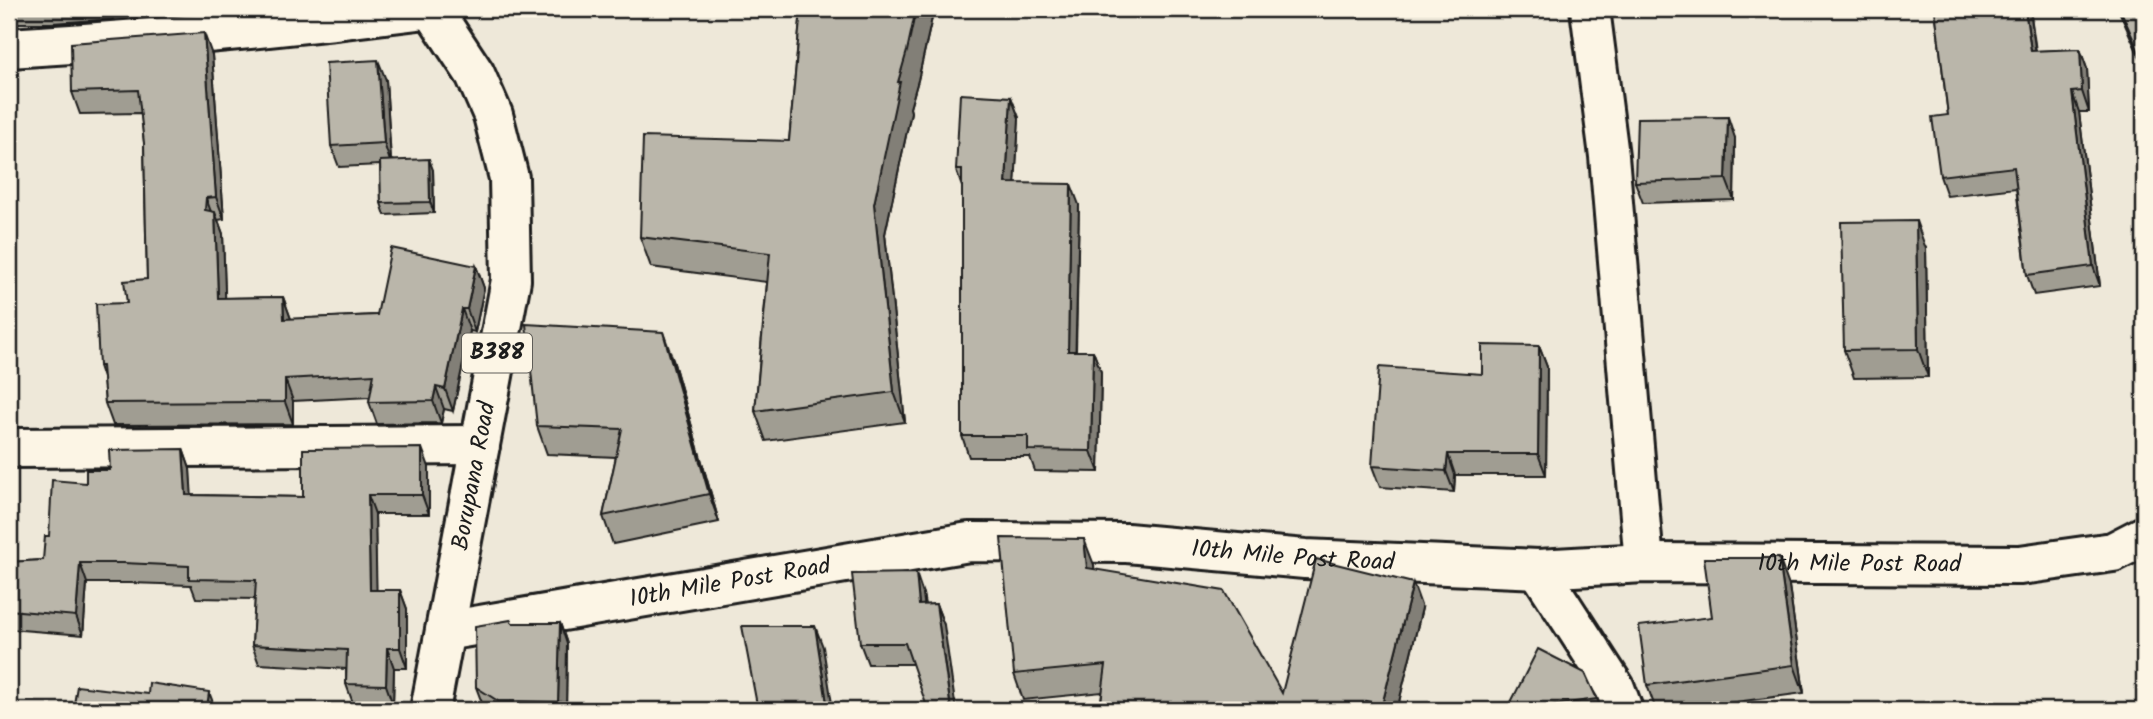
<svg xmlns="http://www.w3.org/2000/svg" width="2153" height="719" viewBox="0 0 2153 719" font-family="Kalam,sans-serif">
<rect width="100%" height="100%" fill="#eee8d9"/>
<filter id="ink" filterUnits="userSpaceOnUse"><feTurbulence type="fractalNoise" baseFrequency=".0143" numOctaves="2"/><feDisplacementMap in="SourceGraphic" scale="14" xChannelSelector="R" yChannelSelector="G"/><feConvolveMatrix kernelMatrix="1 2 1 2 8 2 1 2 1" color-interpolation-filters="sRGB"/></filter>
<g filter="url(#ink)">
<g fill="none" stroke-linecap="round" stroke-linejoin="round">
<!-- minor casing -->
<g stroke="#1c1c1c" stroke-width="44">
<g id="minor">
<path d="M1590,9L1609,156L1644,563"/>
<path d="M9,48C148,40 287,27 426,9"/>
<path d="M9,448L480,445"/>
<path d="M1538,569L1615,688L1623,710"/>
<path id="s1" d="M445,631L969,542L1127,543L1305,559L1538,569L1644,563L2020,565L2113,552L2144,536"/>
</g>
</g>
<!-- primary casing -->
<g stroke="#1c1c1c" stroke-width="44">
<g id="primary">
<path id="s2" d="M430,710L511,280L509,178L493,115L475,74L432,9"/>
</g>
</g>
<!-- minor -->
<use href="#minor" stroke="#fcf5e5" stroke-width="38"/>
<!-- primary -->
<use href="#primary" stroke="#fcf5e5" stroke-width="38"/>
</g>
<!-- wall -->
<g fill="#a09d92" stroke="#1c1c1c" stroke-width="2">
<path d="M9,9H113V19L51,23H11L9,17Z"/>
<path d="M801,9H934L918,80L910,108L911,112L885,234L905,422L766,441L755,411L767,282L651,267L640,237L789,141Z"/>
<path d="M1935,9H2030L2036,51L2080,49L2087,69L2089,112H2079L2100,286L2034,295L2027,275L2016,188L1947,196L1940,176L1948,115Z"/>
<path d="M2118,9H2144V67Z"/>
<path d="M212,55L224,219L218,220L223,234L225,298L283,297L291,319L377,315L476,266L484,288L475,332L470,331L453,411L444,409L441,423L377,424L369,402L370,397L293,401V424L113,425L105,403L103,378L99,366L127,303L147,279L144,143L141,113L80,114L72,92Z"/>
<path d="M386,80L391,160L433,170L434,213L385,215L381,203L380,165L339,167L331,146Z"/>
<path d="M1011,97L1019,118L1015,183L1079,205L1076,351H1093L1101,372L1099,472L1035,471L1030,457H969L962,436V187L956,170Z"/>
<path d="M1735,138L1734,200L1643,203L1635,182Z"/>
<path d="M1926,249L1928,377L1854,378L1844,350Z"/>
<path d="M1539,346L1547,367L1546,475H1455L1454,492L1380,487L1372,466Z"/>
<path d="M673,360L719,522L613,544L603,516L616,457L547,454L537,426Z"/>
<path d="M183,449L190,469L191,495L303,497L429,467V514H375L376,590H400L407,609V668H394L393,705L353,703L346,684V669L259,664L252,645L255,599L196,598L191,585L130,583H87L83,635L9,629V562L43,560L49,536L110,470Z"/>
<path d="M1094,565V569L1282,693L1422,608L1397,710H1100L1102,692L1023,700L1014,674Z"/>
<path d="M1789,586L1804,693L1676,710H1656L1647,685L1712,617Z"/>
<path d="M923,594L925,605L936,604L944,625L913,664H868L860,643Z"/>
<path d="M560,623L567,644L566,710H488L484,708L476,687Z"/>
<path d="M1597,699L1601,710H1507Z"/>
</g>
<!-- shaded-wall -->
<g fill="#827f77" stroke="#1c1c1c" stroke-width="2">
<path d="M109,9H113V19Z"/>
<path d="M916,9H934L918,80L910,108L911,112L885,234L905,422L894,392L874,204L898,82Z"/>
<path d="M2025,9H2030L2038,71L2031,51Z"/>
<path d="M204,33L212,55L224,219L216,197Z"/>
<path d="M2080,49L2087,69L2089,112L2082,91Z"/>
<path d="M378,60L386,80L391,164L384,143Z"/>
<path d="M2072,92L2079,112L2100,286L2093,266Z"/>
<path d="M1011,97L1019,118L1014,204L1006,183Z"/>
<path d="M1728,117L1735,138L1734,200L1726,179Z"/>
<path d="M429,159L433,170L434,213L430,202Z"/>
<path d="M1071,184L1079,205L1075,372L1068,351Z"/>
<path d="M206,198L214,220L205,210Z"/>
<path d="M215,212L223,234L226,320L218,298Z"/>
<path d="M1916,221L1926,249L1928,377L1918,349Z"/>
<path d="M476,266L484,288L475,332L467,309Z"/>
<path d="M283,297L291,319H284Z"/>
<path d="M462,309L470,331L453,411L445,389Z"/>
<path d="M663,332L673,360L719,522L709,494Z"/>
<path d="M1539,346L1547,367L1546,475L1538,454Z"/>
<path d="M1093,351L1101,372L1099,472L1091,451Z"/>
<path d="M285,379L293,401V424L285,402Z"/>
<path d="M436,387L444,409L441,423L433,401Z"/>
<path d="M422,448L429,467V514L422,495Z"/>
<path d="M183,449L190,469L193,514L186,495Z"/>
<path d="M1448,454L1455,475L1454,492L1446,471Z"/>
<path d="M368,495L375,514L377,609L370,590Z"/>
<path d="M1084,539L1094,565L1096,594L1087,568Z"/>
<path d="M1779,558L1789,586L1804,693L1794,665Z"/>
<path d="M80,563L87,583L83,635L76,616Z"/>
<path d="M916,573L923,594L927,626L919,605Z"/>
<path d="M1413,583L1422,608L1397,710H1384L1382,705Z"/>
<path d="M400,590L407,609V668L400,648Z"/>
<path d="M936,604L944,625L956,710H951Z"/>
<path d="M560,623L567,644L566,710H561L558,702Z"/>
<path d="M815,626L823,647L833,710H828Z"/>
<path d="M387,648L394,668L393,705L386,685Z"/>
<path d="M209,692L216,710L207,708Z"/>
<path d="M1366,701L1370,710H1364Z"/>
</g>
<!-- building -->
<g fill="#bab6aa" stroke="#1c1c1c" stroke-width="2">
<path d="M801,9H916L907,51L898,82H900L874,204L894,392L755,411L770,253L640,237L643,137L789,141Z"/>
<path d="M1935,9H2025L2031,51L2080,49L2082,91L2072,92L2093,266L2027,275L2014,167L1940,176L1932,117L1948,115Z"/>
<path d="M2120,9H2144V50L2139,52Z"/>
<path d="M204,33L216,197L206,198L205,210L215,212L218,298L283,297L284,319L377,315L391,248L476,266L467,309H462L445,389L436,387L433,401L369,402L374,374L285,379V402L105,403L102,366H99L96,304L127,303L124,281L147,279L144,143L138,90L72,92L71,43Z"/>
<path d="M378,60L384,143L331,146L326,63Z"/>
<path d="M960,94L1011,97L1006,183L1071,184L1068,351H1093L1091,451L1028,450V436H962V170H956Z"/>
<path d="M1728,117L1726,179L1635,182L1637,118Z"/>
<path d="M429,159L430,202L381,203L380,161Z"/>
<path d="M1916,221L1918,349L1844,350L1841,222Z"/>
<path d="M526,324L663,332L709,494L603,516L622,429L537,426Z"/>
<path d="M1482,345L1539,346L1538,454H1448L1446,471L1372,466L1379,367L1482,374Z"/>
<path d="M422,448V495H368L370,590H400V648H387L386,685L346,684L347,650L252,645L256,580L189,579V566L123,563H80L76,616L9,610V562L43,560L45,536H49L52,480L86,483V470H110L109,450L183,449L186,495L303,497V449Z"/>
<path d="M1001,538L1084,539L1087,568L1224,591L1282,693L1316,559L1413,583L1382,705L1366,701L1364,710H1100L1106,665L1014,674Z"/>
<path d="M1704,558H1779L1794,665L1647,685L1639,626L1712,617Z"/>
<path d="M916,573L919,605L936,604L951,710H928L905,643H860L852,574Z"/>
<path d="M511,620L512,623H560L558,702L498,701L476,687L475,626Z"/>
<path d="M742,626H815L828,710H758Z"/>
<path d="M1538,649L1585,673L1597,699L1515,710H1507Z"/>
<path d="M149,683L209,692L207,708L293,710H73L77,686L148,694Z"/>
</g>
</g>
<g text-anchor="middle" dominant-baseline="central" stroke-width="6" stroke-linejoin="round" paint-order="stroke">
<!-- shield labels -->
<rect fill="#fcf5e5" stroke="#5f5d58" stroke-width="2" x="462" y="333.5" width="70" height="39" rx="5"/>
<g font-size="23" font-weight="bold" fill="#1c1c1c">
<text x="497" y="353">B388</text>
</g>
<!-- street labels -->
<g font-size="24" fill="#1c1c1c" stroke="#fcf5e5">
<text stroke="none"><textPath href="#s2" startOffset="238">Borupana Road</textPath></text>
<text stroke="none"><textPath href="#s1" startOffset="856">10th Mile Post Road</textPath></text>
<text stroke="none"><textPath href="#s1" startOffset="1423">10th Mile Post Road</textPath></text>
<text stroke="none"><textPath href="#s1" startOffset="289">10th Mile Post Road</textPath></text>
</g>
</g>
<!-- margin -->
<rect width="2153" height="719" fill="none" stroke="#fcf5e5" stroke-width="35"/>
<rect x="18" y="18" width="2118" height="684" fill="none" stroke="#1c1c1c" stroke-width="2.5" filter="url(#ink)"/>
</svg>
